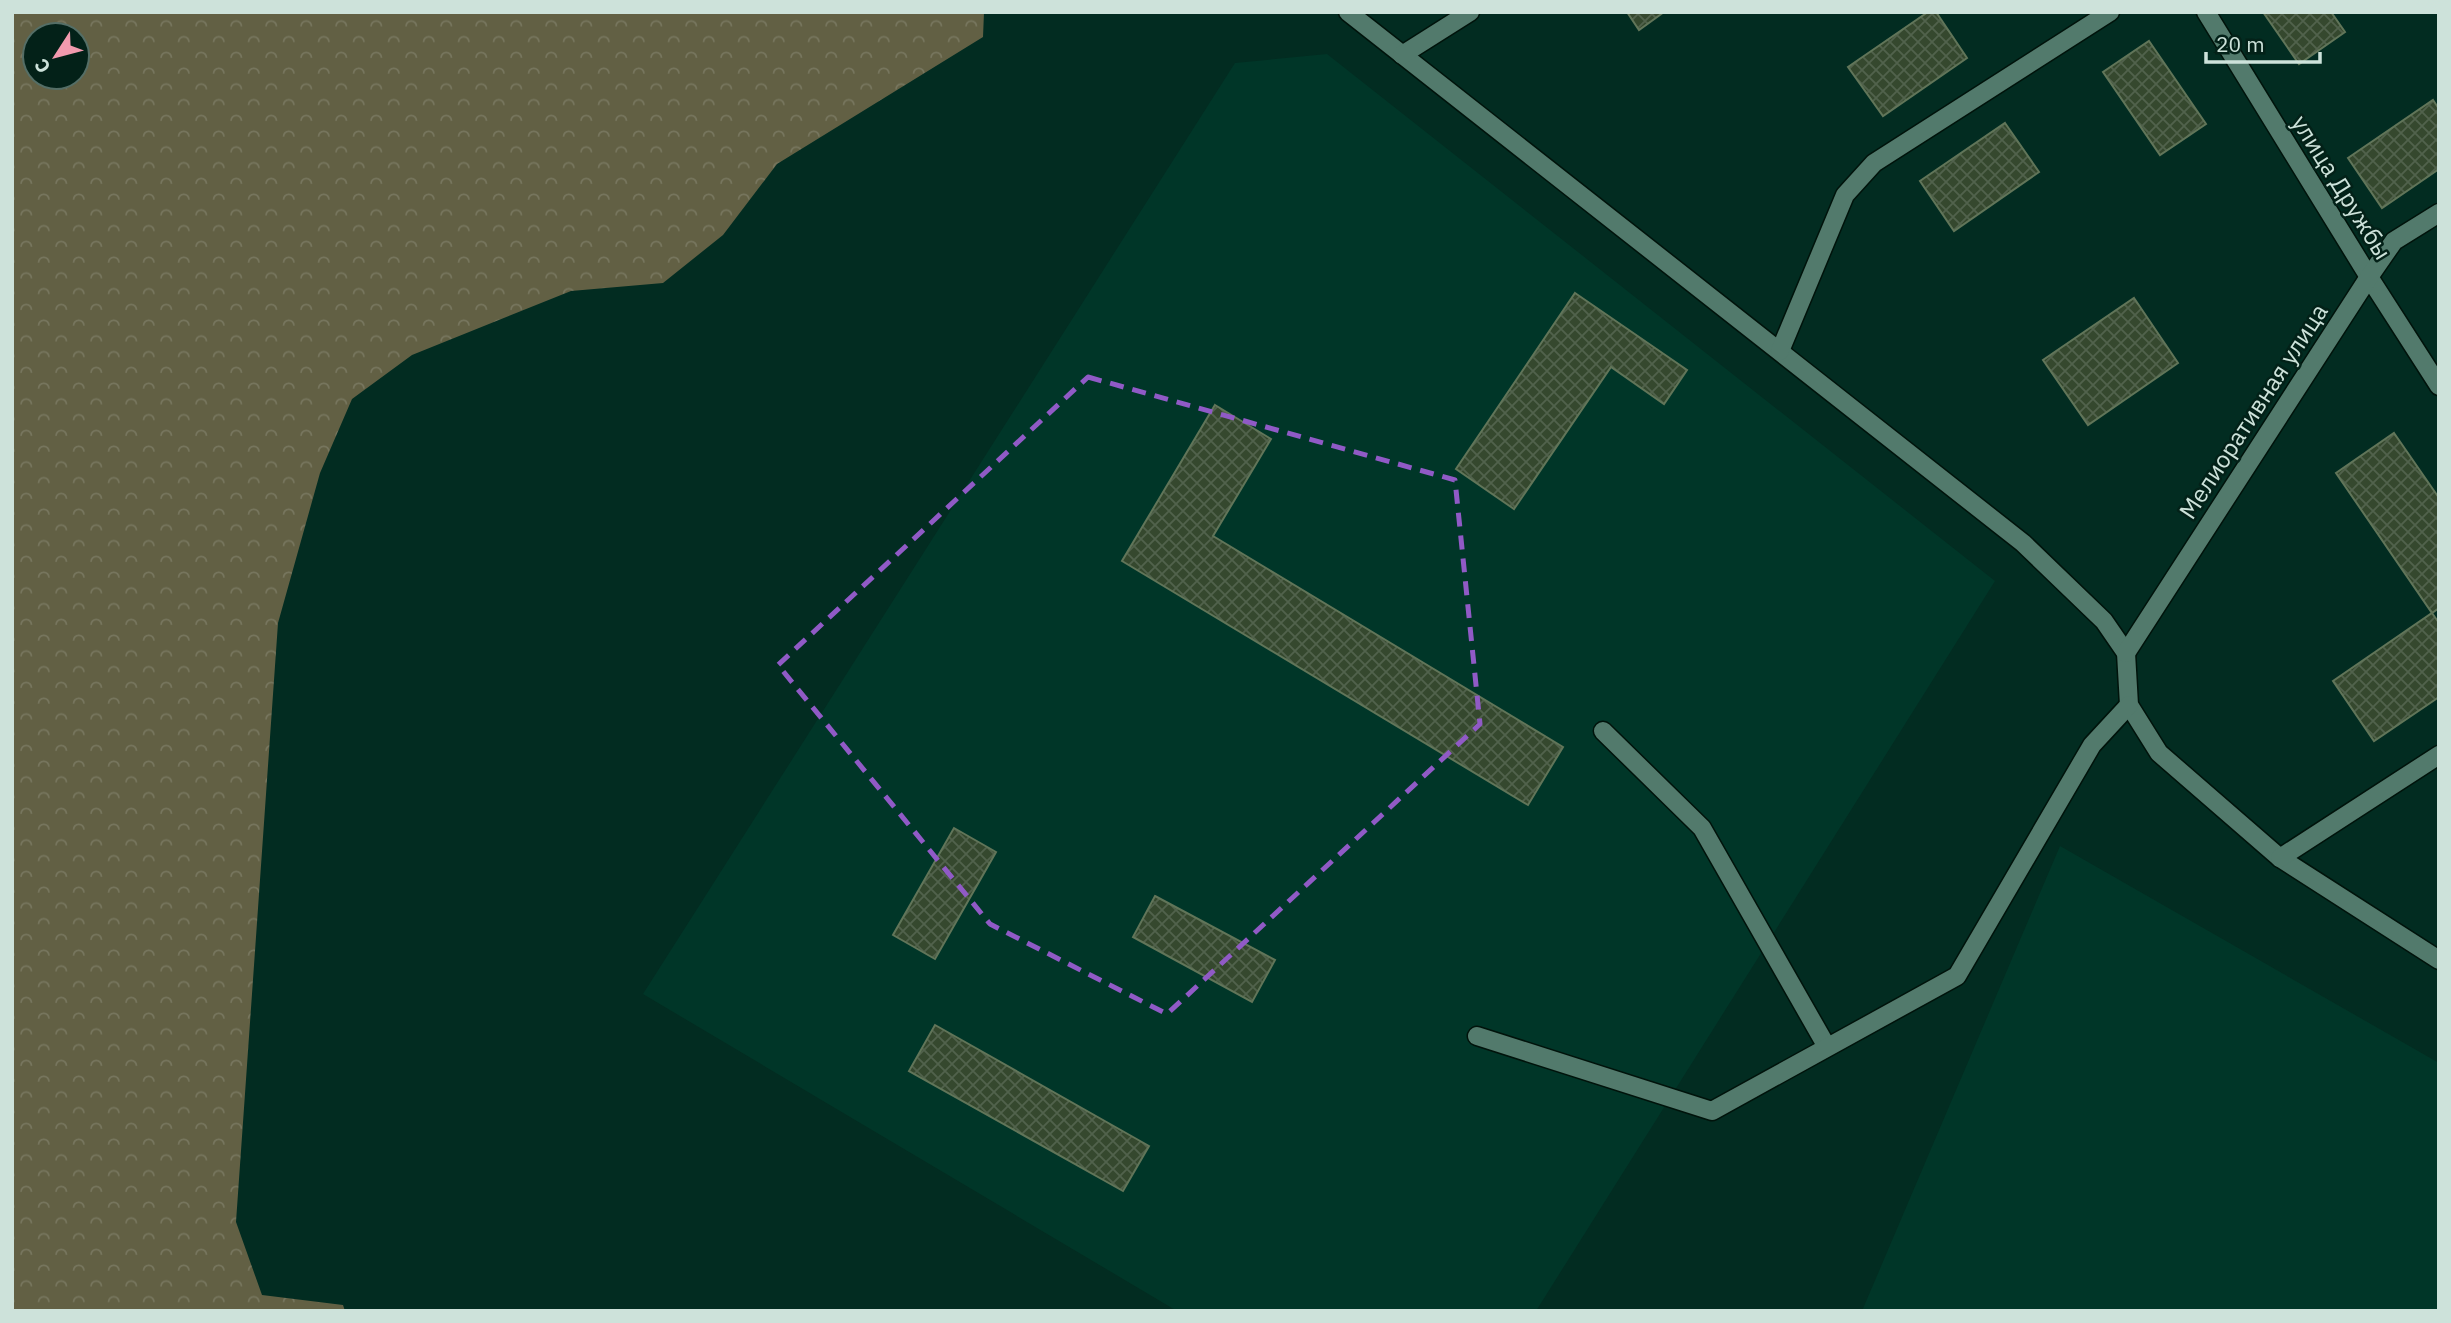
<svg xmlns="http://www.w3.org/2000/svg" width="2451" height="1323" viewBox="0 0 2451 1323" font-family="'IBM Plex Sans',sans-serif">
<defs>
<pattern id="forest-crowns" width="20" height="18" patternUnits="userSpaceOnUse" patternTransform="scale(1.75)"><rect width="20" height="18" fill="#626044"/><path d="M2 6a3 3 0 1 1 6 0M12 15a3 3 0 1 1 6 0" fill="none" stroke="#77765e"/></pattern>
<pattern id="building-cross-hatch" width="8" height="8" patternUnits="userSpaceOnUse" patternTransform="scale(1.75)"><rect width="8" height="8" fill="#35482e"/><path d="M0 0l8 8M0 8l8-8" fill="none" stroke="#51624c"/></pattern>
</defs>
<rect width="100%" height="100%" fill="#022c21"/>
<!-- built -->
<g fill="#003628">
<path d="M1327,54L1995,581L1536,1311H1177L643,994L1235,63Z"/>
<path d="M2060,846L2439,1063V1311H1862Z"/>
</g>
<!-- forest -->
<path fill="url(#forest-crowns)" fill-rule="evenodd" d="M12,12H984L983,37L777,164L723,235L663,283L571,291L412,355L352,399L320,473L278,623L236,1222L262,1295L343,1305L345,1311H12ZM35,35H77V77H35Z"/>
<!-- building -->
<g fill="url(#building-cross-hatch)" stroke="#617559" stroke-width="2">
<path d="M1627,12H1664L1639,30Z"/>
<path d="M1928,12H1936L1967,58L1883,116L1848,67Z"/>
<path d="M2263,12H2331L2345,32L2299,64Z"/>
<path d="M2149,41L2206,124L2160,155L2103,72Z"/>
<path d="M2433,100L2439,109V169L2382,208L2348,158Z"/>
<path d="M2005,123L2039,172L1954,231L1920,181Z"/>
<path d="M1575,293L1687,370L1664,404L1611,367L1514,509L1456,469Z"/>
<path d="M2134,298L2178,363L2088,425L2043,360Z"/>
<path d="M1215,405L1271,439L1213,536L1563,747L1528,805L1122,561Z"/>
<path d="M2394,433L2439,498V608L2432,613L2336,473Z"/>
<path d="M2432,613L2439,623V697L2374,741L2333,681Z"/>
<path d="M954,828L996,852L935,959L893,935Z"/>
<path d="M1155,896L1275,960L1252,1002L1133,937Z"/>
<path d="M935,1025L1149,1146L1123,1191L909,1071Z"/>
</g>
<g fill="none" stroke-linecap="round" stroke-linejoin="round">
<!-- minor casing -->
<g stroke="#00130b" stroke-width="21">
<g id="minor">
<path d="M1348,12L2023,543L2104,621L2126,653L2129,705L2159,753L2280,858L2439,960"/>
<path d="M2206,12L2369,277L2439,386"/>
<path d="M1402,55L1470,12"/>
<path d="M1780,351L1845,195L1874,163L2110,12"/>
<path d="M2126,653L2369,277L2394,241L2439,213"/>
<path d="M1603,731L1702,828L1827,1047"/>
<path d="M2280,858L2439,755"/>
<path d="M1477,1036L1712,1111L1957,976L2092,745L2129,705"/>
</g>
</g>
<!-- minor -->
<use href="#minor" stroke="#527a6c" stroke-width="18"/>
</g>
<!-- marked area -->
<path fill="none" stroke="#905ac6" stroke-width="5" stroke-dasharray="14 9" stroke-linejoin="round" d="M1088,377L1455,480L1480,724L1167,1014L990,924L778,665Z"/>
<g text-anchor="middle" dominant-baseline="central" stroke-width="5" stroke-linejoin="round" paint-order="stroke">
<!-- street labels -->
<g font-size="24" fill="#cde2da" stroke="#032118">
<text transform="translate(2342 187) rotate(58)">улица Дружбы</text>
<text transform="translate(2253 411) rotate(-57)">Мелиоративная улица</text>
</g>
</g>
<!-- border -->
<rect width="2451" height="1323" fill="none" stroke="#cde2da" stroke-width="28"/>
<!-- north arrow -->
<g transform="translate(56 56) rotate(234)"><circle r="33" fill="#032118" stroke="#546e66" stroke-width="2"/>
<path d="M0-5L12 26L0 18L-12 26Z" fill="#f29aae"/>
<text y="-10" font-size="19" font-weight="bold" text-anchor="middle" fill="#cde2da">С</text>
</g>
<!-- scale -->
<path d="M2206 52v10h114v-10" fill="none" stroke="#cde2da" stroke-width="3.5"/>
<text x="2216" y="52" font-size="21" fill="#cde2da" stroke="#032118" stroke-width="5" paint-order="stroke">20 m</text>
</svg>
